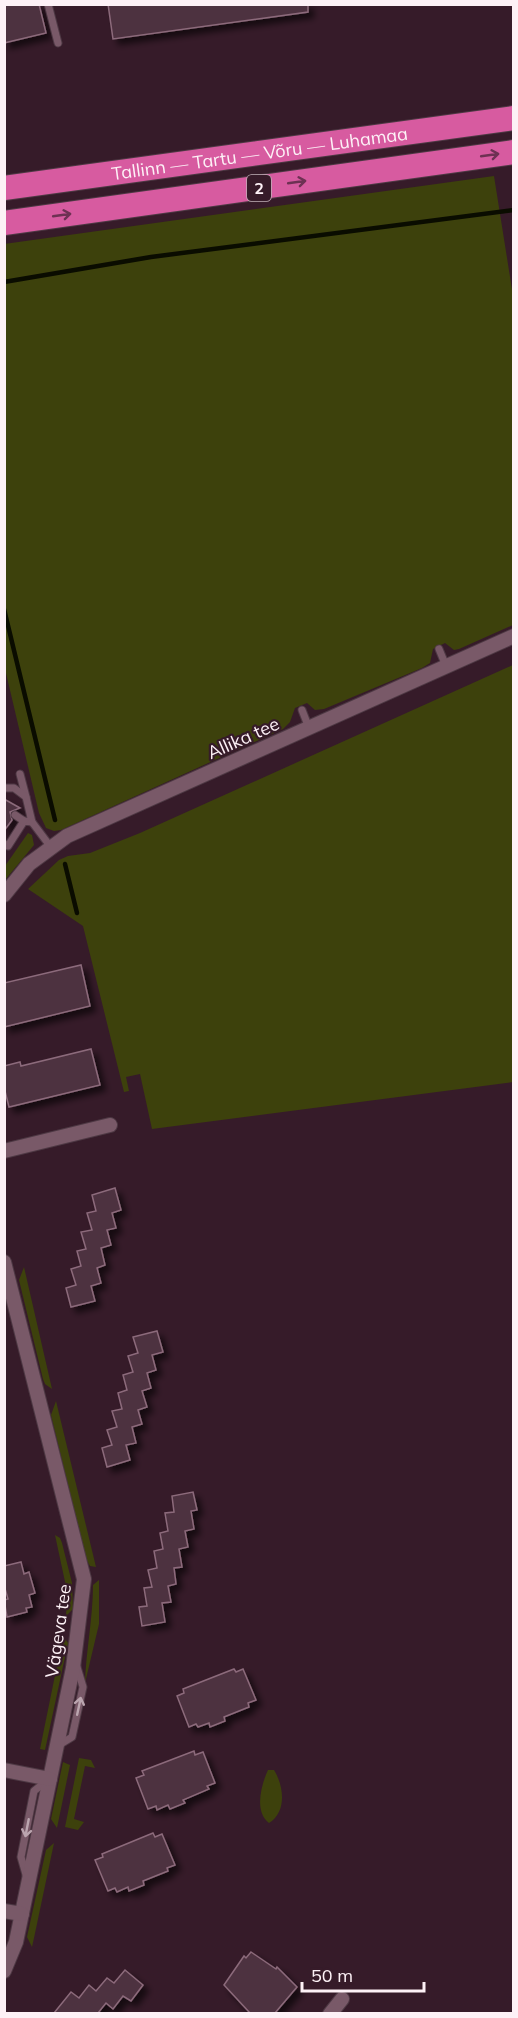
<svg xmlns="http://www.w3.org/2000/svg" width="518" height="2018" viewBox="0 0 518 2018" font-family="Mulish,sans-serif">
<defs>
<filter id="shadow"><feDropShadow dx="5.5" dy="5.5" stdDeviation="3" flood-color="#0009"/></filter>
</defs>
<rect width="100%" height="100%" fill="#361b29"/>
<!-- green -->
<g fill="#3d410c">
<path d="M494,176L514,302L513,625L459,649L454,650L445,643L433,649L430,663L422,668L324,709L315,710L307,703L295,708L290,722L283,729L61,830L54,831L46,828L39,813L5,669L4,244Z"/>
<path d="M513,665V1082L152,1129L140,1074L126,1077L129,1091L124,1092L83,926L28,889L59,860L68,856L90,853L140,833Z"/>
<path d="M28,833L32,835L34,845L5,880V866Z"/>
<path d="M24,1267L52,1389L45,1384L43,1379L19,1280Z"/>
<path d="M56,1401L96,1567L90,1566L86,1559L51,1415Z"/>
<path d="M55,1535L60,1538L62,1543L72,1583L73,1609L66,1616L67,1591Z"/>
<path d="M99,1580V1624L85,1683C86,1650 93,1618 93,1585Z"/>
<path d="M63,1636L68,1643L45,1750L40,1749Z"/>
<path d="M79,1758L91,1760L95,1768L85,1766L74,1819L84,1822L78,1830L65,1827Z"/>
<path d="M63,1762L70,1765L57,1828L51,1819Z"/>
<path d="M268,1770H274C284,1786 287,1812 269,1823C254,1812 261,1785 268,1770Z"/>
<path d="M54,1843L34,1938L32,1947L27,1937L46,1850Z"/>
</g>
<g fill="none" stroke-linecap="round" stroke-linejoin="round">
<!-- stream -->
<g stroke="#0a0c00" stroke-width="4.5">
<path d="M4,282L151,257L514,210"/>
<path d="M4,609L55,820"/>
<path d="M65,864L77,913"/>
</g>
</g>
<!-- building -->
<g fill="#4e3140" stroke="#8c6b7b" stroke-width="1.5" filter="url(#shadow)">
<path d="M4,4H39L46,33L4,43Z"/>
<path d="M108,4H308V12L113,39Z"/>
<path d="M4,799L20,808L10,812L12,820L4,831Z"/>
<path d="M81,965L90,1006L4,1027V983Z"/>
<path d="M91,1049L100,1085L9,1107L4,1087V1066L20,1062L21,1066Z"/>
<path d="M115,1188L121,1210L112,1213L116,1228L107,1230L111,1245L101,1248L105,1265L97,1268L101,1283L91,1286L95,1301L71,1307L66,1288L76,1285L71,1269L81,1266L77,1251L86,1249L81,1232L92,1230L87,1213L96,1211L92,1195Z"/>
<path d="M157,1331L163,1352L152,1355L156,1370L147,1373L151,1388L142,1391L147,1407L138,1410L142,1424L132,1427L136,1443L126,1445L130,1460L107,1467L102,1448L112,1445L107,1430L117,1427L112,1411L122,1409L118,1393L127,1390L123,1375L133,1372L128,1356L138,1353L133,1337Z"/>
<path d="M193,1492L197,1510L191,1511L194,1529L185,1531L188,1547L179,1549L182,1567L174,1568L176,1584L168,1586L171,1602L162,1603L165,1622L142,1626L139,1607L147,1606L144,1588L152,1587L148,1570L157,1568L154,1551L163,1549L160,1533L168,1531L165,1513L174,1512L172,1496Z"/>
<path d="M21,1562L24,1574L29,1572L35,1593L29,1595L32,1607L26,1608L27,1612L7,1617L4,1600L8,1599L4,1585V1566Z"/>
<path d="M234,1669L236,1672L243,1669L256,1700L248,1703L249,1707L224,1717L225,1721L210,1727L209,1723L198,1727L196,1724L189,1727L177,1696L184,1693L183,1689Z"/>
<path d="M194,1751L195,1755L203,1752L215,1783L207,1786L209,1789L183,1800L185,1803L170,1809L168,1805L157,1810L156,1806L148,1809L136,1778L144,1775L142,1771Z"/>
<path d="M153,1833L155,1837L162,1834L175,1865L167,1868L168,1871L143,1881L144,1885L129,1891L128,1887L117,1892L115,1888L108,1891L95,1860L103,1857L102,1854Z"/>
<path d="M251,1952L276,1969L277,1967L297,1987L275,2013H250L224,1985L244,1956L246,1958Z"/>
<path d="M125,1970L143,1985L131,2001L123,1996L113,2009L106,2003L98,2013H54L71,1992L79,1998L89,1985L96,1991L107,1978L114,1983Z"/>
</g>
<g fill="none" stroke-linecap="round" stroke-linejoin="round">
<!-- lane casing -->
<g stroke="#4e3944" stroke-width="9">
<g id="lane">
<path d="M48,4L58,43"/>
<path d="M439,649L446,666"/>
<path d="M302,710L309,728"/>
<path d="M20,774L26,797"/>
<path d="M4,788H14L26,797L32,822L24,821L8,846L4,844"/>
<path d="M15,815L24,821"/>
<path d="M32,822L50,846"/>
<path d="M59,1745L72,1737L83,1687L77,1667"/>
<path d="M27,1878L21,1857L34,1791L48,1780"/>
</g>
</g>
<!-- street casing -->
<g stroke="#4e3944" stroke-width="16">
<g id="street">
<path d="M4,895L29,864L67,836L514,636"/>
<path d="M4,1151L110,1125"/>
<path d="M4,1262L84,1579L73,1668L16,1942L4,1971"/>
<path d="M4,1770L50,1779"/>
<path d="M4,1911L22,1914"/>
<path d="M330,2014L342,1999"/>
</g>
</g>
<!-- highway casing -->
<g stroke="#4e3944" stroke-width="26">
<g id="highway">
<path id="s1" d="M4,188L514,118"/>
<path d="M4,223L514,152"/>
</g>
</g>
<!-- lane -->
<use href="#lane" stroke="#795968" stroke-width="7"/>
<!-- street -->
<use href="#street" stroke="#795968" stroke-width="14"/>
<!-- highway -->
<use href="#highway" stroke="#d75ba0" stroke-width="24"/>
</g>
<!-- one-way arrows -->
<defs><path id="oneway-shaft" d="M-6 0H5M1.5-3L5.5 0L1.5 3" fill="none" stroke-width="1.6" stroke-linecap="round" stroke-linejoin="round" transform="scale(1.5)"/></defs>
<g stroke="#6e3153">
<use href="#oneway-shaft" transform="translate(490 155) rotate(-8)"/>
<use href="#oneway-shaft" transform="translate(297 182) rotate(-8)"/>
<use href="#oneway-shaft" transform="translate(62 215) rotate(-8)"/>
</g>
<g stroke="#bba5af">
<use href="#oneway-shaft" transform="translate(79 1706) rotate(-78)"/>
<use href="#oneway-shaft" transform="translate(27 1828) rotate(101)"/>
</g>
<g text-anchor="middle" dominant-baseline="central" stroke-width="4.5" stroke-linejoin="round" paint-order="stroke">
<!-- shield labels -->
<rect fill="#361b29" stroke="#c1b1b8" stroke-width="1.5" x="247" y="175" width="24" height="26" rx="4.5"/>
<g font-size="16" font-weight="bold" fill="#fdf1f6">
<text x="259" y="188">2</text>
</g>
<!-- street labels -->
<g font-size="18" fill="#fdf1f6" stroke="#361b29">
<text stroke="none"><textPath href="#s1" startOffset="258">Tallinn — Tartu — Võru — Luhamaa</textPath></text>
<text transform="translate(243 738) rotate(-24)">Allika tee</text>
<text transform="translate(58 1631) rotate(-82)">Vägeva tee</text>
</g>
</g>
<!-- border -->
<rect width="518" height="2018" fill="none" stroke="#fdf1f6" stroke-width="12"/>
<!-- scale -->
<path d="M302 1982v9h122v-9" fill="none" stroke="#fdf1f6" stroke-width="3"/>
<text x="311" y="1982" font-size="18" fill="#fdf1f6" stroke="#361b29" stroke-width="4.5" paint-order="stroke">50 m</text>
</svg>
